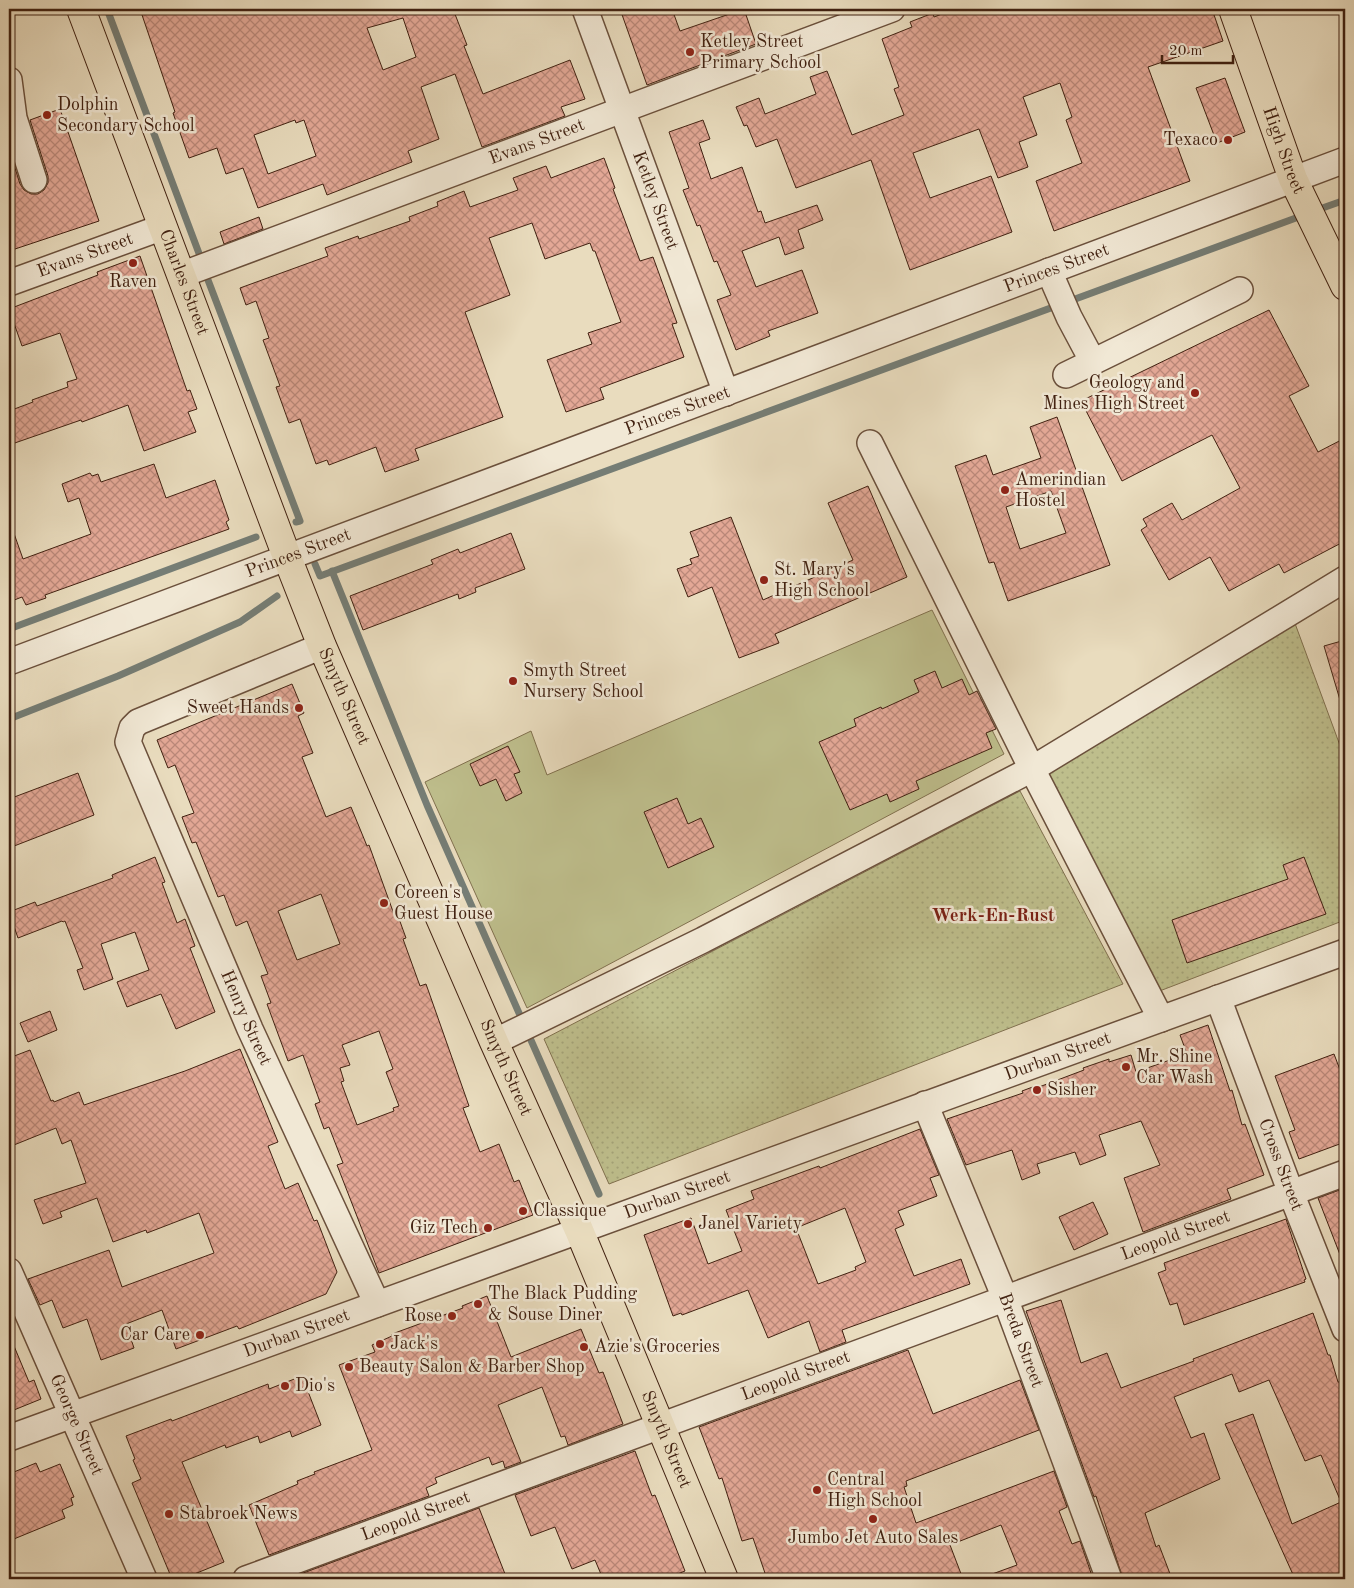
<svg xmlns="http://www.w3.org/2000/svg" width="1354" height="1588" viewBox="0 0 1354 1588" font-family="'Old Standard TT',serif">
<defs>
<pattern id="grass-dots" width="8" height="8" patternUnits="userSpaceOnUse" patternTransform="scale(1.25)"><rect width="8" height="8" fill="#bebe8c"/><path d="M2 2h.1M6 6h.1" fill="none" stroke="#a4a378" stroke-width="1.8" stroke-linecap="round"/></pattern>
<pattern id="building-cross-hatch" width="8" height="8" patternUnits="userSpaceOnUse" patternTransform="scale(1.25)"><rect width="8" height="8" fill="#e3a896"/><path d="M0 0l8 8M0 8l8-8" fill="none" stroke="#ba8879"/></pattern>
</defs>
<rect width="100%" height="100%" fill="#e9dcbe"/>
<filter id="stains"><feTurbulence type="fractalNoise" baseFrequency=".004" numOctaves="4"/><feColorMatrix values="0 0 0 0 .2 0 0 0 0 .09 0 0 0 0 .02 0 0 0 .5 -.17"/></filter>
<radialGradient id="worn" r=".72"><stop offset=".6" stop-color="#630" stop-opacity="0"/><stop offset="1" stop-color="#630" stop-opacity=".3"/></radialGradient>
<!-- grass -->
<g fill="url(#grass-dots)" stroke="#80704e">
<path d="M1293,618L1345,759V920L1157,992L1044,769Z"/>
<path d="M1020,791L1123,984L609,1184L544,1039Z"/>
</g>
<!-- garden -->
<path fill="#bebe8c" stroke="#80704e" d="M932,610L1004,754L527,1008L425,782L531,731L547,775Z"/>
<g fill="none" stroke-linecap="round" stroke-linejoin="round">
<!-- stream -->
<g stroke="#757d75" stroke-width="7">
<path d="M107,9L203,264"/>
<path d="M1314,211L1345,200"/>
<path d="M208,280L300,521L296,522"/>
<path d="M315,564L320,576L1304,215"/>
<path d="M332,571L427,805L599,1194"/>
<path d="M9,629L256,537"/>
<path d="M9,719L118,676L240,622L277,596"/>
</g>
</g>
<!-- building -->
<g fill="url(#building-cross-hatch)" stroke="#412111" fill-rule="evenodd">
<path d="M140,9H453L467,45L464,46L483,94L570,60L585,99L561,107L565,116L482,147L455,74L421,87L439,139L408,151L412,162L327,195L323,184L258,208L243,168L226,174L217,148L189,158L173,113L175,112ZM403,18L416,57L383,70L367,28ZM295,120L296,123L304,120L316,156L268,174L254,135Z"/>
<path d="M620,9H672L680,31L744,9L756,44L647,85Z"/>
<path d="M955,9H1212L1223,41L1148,67L1190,181L1054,231L1036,181L1082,163L1066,120L1072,117L1060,83L1023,97L1037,135L1019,142L1028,167L998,178L979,129L913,153L930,198L991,176L1012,232L910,270L871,160L796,188L777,139L756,147L747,125L744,126L736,107L759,98L765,114L816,94L810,77L827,71L852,135L904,115L894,89L899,87L882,39L912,27L910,22L933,13L934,17Z"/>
<path d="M1225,78L1245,132L1217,143L1196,88Z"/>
<path d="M60,109L99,221L9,251V149L20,184L24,190L31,194H38L44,190L48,183V176L30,120Z"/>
<path d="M703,120L710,139L699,143L711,179L742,167L758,212L761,211L765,223L817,205L823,220L798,230L804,248L785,255L779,237L742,251L756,287L802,270L818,313L768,331L770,336L736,350L717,300L731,295L717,261L714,262L700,225L697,226L683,190L689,188L669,132Z"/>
<path d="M604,158L615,188L613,189L640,261L653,257L677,323L672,324L684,357L600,388L604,399L566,412L547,360L592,344L588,333L621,322L595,251H593L590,243L545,259L532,223L489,238L510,295L465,312L503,417L415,449L419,460L385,472L376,447L329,465L327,460L316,464L300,419L289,423L276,387L280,386L263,340L269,338L256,301L246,305L240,288L328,256L325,248L358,236L359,239L410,221L409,217L438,206L437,202L464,191L470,207L518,190L513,178L546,166L551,178Z"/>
<path d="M259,217L263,229L224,244L220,232Z"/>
<path d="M140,256L187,391L190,390L197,409L188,412L196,432L144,451L128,405L82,422L81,420L9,445V411L33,402L32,400L68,387L67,382L77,379L60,333L22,346L9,309L98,275L97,272Z"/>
<path d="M1269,310L1309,386L1289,396L1318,452L1345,438V541L1284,573L1279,564L1229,591L1210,557L1169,580L1141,530L1147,526L1143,519L1172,503L1182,520L1240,488L1212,435L1122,481L1081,401Z"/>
<path d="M1057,417L1110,565L1008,601L994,562L989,563L955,466L986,455L993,475L1041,458L1030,427ZM1051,491L1066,533L1020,549L1006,507Z"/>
<path d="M154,464L166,498L215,480L229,520L226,522L229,529L45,595L46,598L26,605L22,597L9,602V525H11L23,559L91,534L79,498L68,502L62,484L90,473L92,476L98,474L101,482Z"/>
<path d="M868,486L907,577L775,634L779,643L739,658L712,587L688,597L677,569L692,564L690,559L699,556L690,532L731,517L763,600L853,560L828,503Z"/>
<path d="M511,533L525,569L475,588L476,592L459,599L458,594L363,630L350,596L433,564L431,560L458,549L460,553Z"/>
<path d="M1345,640V699L1340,700L1324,646Z"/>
<path d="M935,671L942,688L962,679L969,695L977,691L996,729L986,733L992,748L916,781L919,789L890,802L887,794L850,810L819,742L856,726L854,719L881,707L882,709L919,692L914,680Z"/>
<path d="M292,684L304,713L298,716L313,753L302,757L326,817L351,807L367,846L369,845L395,917L398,916L406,938L403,939L420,986L426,984L469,1106L463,1108L480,1152L499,1144L514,1182L519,1180L533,1215L379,1273L337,1165L343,1163L329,1127L324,1129L315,1104L320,1102L303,1055L288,1061L267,1004L271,1003L261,976L268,974L247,921L236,926L224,895L218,897L196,842L192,843L182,817L194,813L175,765L168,768L157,740ZM321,894L340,944L297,960L278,911ZM379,1031L393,1069L386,1072L399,1106L393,1108L394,1111L357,1125L341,1082L344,1081L340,1068L350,1065L342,1045Z"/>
<path d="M508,746L520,772L514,774L522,793L506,801L496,779L480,786L470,764Z"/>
<path d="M78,773L94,815L9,848V799Z"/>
<path d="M677,798L688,824L701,818L714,847L668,868L644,812Z"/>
<path d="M155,857L165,882L162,883L177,923L185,919L195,946L190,948L215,1012L176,1029L161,994L127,1007L117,982L149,970L135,932L101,944L113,979L84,990L77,970L83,968L65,921L63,922L62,921L18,938L9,912L35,902L37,906L113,878L112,875Z"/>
<path d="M1304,857L1326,914L1187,963L1172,920L1288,879L1283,865Z"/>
<path d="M50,1011L57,1030L28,1042L20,1023Z"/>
<path d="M1208,1025L1230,1091L1232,1090L1242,1125L1245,1124L1264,1175L1227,1189L1231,1199L1143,1232L1124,1178L1160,1165L1141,1121L1099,1135L1106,1155L1080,1165L1075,1152L1037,1164L1040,1173L1022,1180L1012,1150L966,1165L947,1119L1023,1093L1022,1091L1038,1085L1039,1087L1084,1070L1083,1068L1109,1059V1062L1131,1055L1136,1072L1187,1054L1180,1035Z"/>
<path d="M240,1049L278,1142L268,1146L285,1189L298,1183L314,1221L317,1220L337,1272L326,1294L239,1329L237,1326L176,1349L162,1310L126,1324L134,1348L101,1360L87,1319L63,1328L52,1300L40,1305L28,1279L109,1250L122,1287L214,1253L199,1213L147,1233L146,1230L113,1242L97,1198L60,1212L62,1217L43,1224L34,1200L86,1183L71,1140L62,1144L56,1128L9,1147V1058L30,1050L51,1101L53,1100L54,1102L79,1092L84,1105L185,1071Z"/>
<path d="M1334,1054L1345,1083V1142L1299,1159L1289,1132L1295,1130L1275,1076Z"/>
<path d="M920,1129L939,1175L930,1178L937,1196L898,1211L904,1225L895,1229L914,1276L961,1259L970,1284L842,1330L846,1342L820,1352L809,1321L768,1338L748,1290L682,1315L681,1313L673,1316L644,1235L691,1218L708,1264L742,1251L726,1210L754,1199L751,1191L819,1166L820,1168ZM845,1208L866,1262L855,1267L856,1270L818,1284L796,1228Z"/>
<path d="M1345,1188V1265H1344L1318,1198Z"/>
<path d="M1093,1202L1108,1234L1074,1250L1059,1217Z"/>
<path d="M1286,1219L1306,1279L1304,1280L1305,1282L1184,1325L1177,1303L1170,1305L1158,1273L1166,1270L1164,1263Z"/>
<path d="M487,1296L511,1357L581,1329L599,1373L603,1372L623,1424L568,1445L565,1436L561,1437L542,1387L498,1405L521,1462L505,1468L503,1461L492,1465L489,1457L435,1478L437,1483L426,1488L429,1496L269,1555L249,1505L298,1484L297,1481L315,1474L314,1472L372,1450L339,1365L375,1352L372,1345L392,1336V1334L463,1308L462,1306Z"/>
<path d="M1061,1300L1081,1363L1107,1353L1121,1388L1194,1361L1193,1359L1313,1313L1328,1355H1330L1338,1382H1340L1345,1395V1573L1332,1579H1295L1225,1424L1253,1414L1292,1524L1341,1502L1321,1455L1305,1461L1269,1380L1239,1392L1232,1374L1174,1397L1191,1438L1204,1433L1220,1479L1145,1513L1156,1547L1159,1545L1172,1579H1123L1096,1496L1094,1497L1026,1311Z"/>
<path d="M9,1334L29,1382L34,1380L41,1399L9,1412Z"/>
<path d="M908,1350L933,1414L1020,1380L1039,1430L906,1481L907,1486L904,1487L916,1523L1054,1471L1067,1507L1059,1511L1072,1544L1080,1541L1091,1573L1074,1579H984V1577L1017,1565L1001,1525L950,1545L963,1579H767L753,1538L742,1541L722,1478L719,1479L699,1427Z"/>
<path d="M302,1376L321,1425L292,1437L290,1431L260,1443L258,1436L226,1448L225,1445L182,1462L224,1562L182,1579H172L132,1483L141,1479L133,1460L135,1459L126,1436L171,1419L172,1421L201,1410L268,1384L269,1389Z"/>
<path d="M635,1451L652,1496L655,1495L685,1571L665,1579H603L595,1560L572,1569L555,1527L531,1536L515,1495Z"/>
<path d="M36,1463L40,1472L60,1464L74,1497L71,1498L73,1505L62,1510L65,1518L9,1541V1474Z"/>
<path d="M479,1508L507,1579H287Z"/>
</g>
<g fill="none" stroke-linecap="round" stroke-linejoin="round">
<!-- minor casing -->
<g stroke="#6b503c" stroke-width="28">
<g id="minor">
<path id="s1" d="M585,9L726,393"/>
<path d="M9,80L14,118L34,180"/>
<path d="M1049,271L1069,317L1093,362"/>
<path id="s2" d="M181,275L892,9"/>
<path id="s3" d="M9,283L163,227"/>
<path d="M1066,375L1240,290"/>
<path d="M870,443L1032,769L1161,1019"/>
<path id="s4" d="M322,646L138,722L132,728L128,742L250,1029L377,1304"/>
<path id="s5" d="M9,662L1345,160"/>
<path id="s6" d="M1218,998L1291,1193L1345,1329"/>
<path d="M494,1042L703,940L1032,769L1345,579"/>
<path id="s7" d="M925,1104L1005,1298L1109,1579"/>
<path id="s8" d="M9,1271L144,1579"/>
<path id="s9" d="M9,1438L1345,952"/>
<path id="s10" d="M246,1579L1345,1173"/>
</g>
</g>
<!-- major casing -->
<g stroke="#412111" stroke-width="30">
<g id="major">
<path id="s11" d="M81,9L287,557L322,646L494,1042L579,1230L724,1579"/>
<path id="s12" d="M1233,9L1293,179L1345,286"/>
</g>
</g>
<!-- minor -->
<use href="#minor" stroke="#f1e8d5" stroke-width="25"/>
<!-- major -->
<use href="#major" stroke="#e9dcbe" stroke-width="28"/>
</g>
<!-- markers -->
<g fill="#8f2418" stroke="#f1e8d5" stroke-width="2">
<circle cx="690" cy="52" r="5"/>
<circle cx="47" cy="115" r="5"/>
<circle cx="1228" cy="140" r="5"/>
<circle cx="133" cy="263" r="5"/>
<circle cx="1195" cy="393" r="5"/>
<circle cx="1005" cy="490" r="5"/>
<circle cx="764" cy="580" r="5"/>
<circle cx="513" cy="681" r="5"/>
<circle cx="299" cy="708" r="5"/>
<circle cx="384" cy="903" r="5"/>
<circle cx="1126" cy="1067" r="5"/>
<circle cx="1037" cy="1090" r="5"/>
<circle cx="523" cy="1211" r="5"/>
<circle cx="688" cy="1224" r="5"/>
<circle cx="488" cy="1228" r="5"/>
<circle cx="478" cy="1304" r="5"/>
<circle cx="452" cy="1316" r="5"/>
<circle cx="200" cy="1335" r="5"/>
<circle cx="380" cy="1344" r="5"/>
<circle cx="584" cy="1347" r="5"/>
<circle cx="349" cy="1367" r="5"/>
<circle cx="285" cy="1386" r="5"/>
<circle cx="817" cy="1490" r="5"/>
<circle cx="169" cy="1514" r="5"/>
<circle cx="873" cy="1519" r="5"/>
</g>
<g text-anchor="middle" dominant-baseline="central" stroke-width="5" stroke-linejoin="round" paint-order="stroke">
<!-- poi labels -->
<g font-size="18" fill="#412111" stroke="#f1e8d5" text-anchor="start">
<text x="700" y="42">Ketley Street<tspan x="700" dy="21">Primary School</tspan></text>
<text x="57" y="105">Dolphin<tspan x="57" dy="21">Secondary School</tspan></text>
<text x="1218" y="140" text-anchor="end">Texaco</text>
<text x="133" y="282" text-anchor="middle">Raven</text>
<text x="1185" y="383" text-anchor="end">Geology and<tspan x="1185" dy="21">Mines High Street</tspan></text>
<text x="1015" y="480">Amerindian<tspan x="1015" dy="21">Hostel</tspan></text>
<text x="774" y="570">St. Mary's<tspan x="774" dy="21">High School</tspan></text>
<text x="523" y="671">Smyth Street<tspan x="523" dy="21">Nursery School</tspan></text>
<text x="289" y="708" text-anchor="end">Sweet Hands</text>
<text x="394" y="893">Coreen's<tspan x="394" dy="21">Guest House</tspan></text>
<text x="1136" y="1057">Mr. Shine<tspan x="1136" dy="21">Car Wash</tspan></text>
<text x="1047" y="1090">Sisher</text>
<text x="533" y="1211">Classique</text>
<text x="698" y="1224">Janel Variety</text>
<text x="478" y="1228" text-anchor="end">Giz Tech</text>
<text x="488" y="1294">The Black Pudding<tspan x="488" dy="21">&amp; Souse Diner</tspan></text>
<text x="442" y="1316" text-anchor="end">Rose</text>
<text x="190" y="1335" text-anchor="end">Car Care</text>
<text x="390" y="1344">Jack's</text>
<text x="594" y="1347">Azie's Groceries</text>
<text x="359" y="1367">Beauty Salon &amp; Barber Shop</text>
<text x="295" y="1386">Dio's</text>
<text x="827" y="1480">Central<tspan x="827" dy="21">High School</tspan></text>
<text x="179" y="1514">Stabroek News</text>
<text x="873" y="1538" text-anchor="middle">Jumbo Jet Auto Sales</text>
</g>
<!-- street labels -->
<g font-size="18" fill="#412111" stroke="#f1e8d5">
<text stroke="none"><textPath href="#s2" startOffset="380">Evans Street</textPath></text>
<text stroke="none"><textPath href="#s12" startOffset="150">High Street</textPath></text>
<text stroke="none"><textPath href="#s1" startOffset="204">Ketley Street</textPath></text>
<text stroke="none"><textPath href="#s3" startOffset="81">Evans Street</textPath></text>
<text stroke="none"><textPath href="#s5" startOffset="1119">Princes Street</textPath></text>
<text stroke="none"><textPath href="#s11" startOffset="292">Charles Street</textPath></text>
<text stroke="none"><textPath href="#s5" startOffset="714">Princes Street</textPath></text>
<text stroke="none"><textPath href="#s5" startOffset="309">Princes Street</textPath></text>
<text stroke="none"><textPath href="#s11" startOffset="736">Smyth Street</textPath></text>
<text stroke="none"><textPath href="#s4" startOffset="522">Henry Street</textPath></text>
<text stroke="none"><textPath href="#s9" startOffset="1116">Durban Street</textPath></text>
<text stroke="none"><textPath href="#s11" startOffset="1141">Smyth Street</textPath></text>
<text stroke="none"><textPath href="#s6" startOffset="178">Cross Street</textPath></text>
<text stroke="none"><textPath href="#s9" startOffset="711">Durban Street</textPath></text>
<text stroke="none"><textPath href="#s10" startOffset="991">Leopold Street</textPath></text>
<text stroke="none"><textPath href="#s9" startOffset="306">Durban Street</textPath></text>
<text stroke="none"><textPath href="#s7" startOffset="255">Breda Street</textPath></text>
<text stroke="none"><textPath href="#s10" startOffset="586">Leopold Street</textPath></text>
<text stroke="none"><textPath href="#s8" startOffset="168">George Street</textPath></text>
<text stroke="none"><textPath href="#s11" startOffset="1546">Smyth Street</textPath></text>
<text stroke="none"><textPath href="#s10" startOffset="181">Leopold Street</textPath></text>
</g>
<!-- neighbourhood labels -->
<g font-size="19" font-weight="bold" fill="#7a1f14" stroke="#f1e8d5">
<text x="993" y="916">Werk-En-Rust</text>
</g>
</g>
<!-- margin -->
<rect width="1354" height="1588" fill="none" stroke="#e9dcbe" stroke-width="30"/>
<rect x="10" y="10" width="1334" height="1568" fill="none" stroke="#412111" stroke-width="2.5"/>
<rect x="15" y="15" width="1324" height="1558" fill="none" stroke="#412111"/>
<!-- scale -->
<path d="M1162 55v8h71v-8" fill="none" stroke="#412111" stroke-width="2.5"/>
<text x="1169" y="55" font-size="15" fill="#412111" stroke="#f1e8d5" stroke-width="4" paint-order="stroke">20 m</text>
<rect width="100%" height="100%" filter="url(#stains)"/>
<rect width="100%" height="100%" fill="url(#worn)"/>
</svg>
